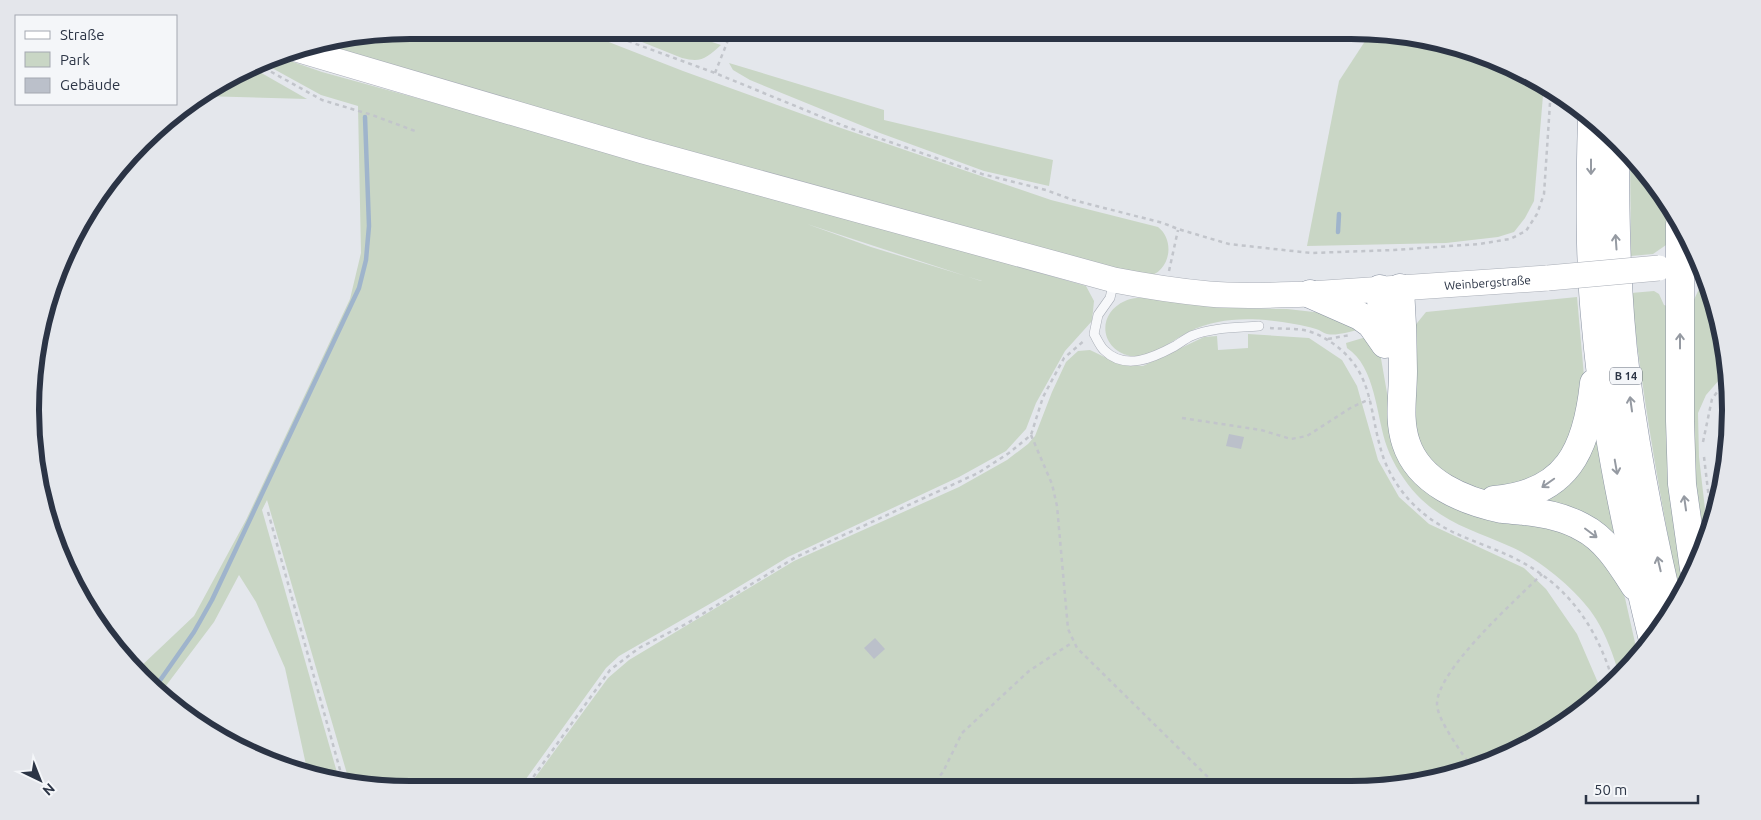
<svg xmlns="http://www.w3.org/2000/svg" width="1761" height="820" viewBox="0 0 1761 820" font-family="Ubuntu,sans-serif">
<rect width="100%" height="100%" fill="#e4e7ec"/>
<!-- green -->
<g fill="#c9d6c5" fill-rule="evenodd">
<path d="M410,30H578L683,71L838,127L1051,200L1158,227C1176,241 1170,273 1146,277L609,130L323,44Z"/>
<path d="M612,30H676L721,45C706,58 702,63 682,58Z"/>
<path d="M1371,32L1425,37L1496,59L1544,84L1534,201L1525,218L1514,232L1498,237L1446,243L1307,246L1339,81Z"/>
<path d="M276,56L322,72L761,193L1086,286L1094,301L1092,321L1065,351L1036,403L1026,429L1006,451L959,477L788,557L720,598L619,656L606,668L518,790H410L350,784L267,500L262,510L340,783L308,774L285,668L256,602L239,575L214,622L159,695L138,669L194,616L246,520L350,299L361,253L358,106L321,95L261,62ZM807,224L981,281H982L871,247Z"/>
<path d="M729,63L884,110V120L1053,160L1049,186L984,171L880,133L750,80L733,70Z"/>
<path d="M251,67L307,99L200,96L220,81Z"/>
<path d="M1630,153L1668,201L1670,236L1666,245L1653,254L1631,256Z"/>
<path d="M1708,284L1724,336L1727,371L1706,395L1698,413L1699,457L1708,535L1702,555L1686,460L1692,304L1699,289Z"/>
<path d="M1654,291L1659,294L1664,305L1667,306L1688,580L1679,595C1660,495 1642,395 1631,293Z"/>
<path d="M1144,297L1183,303L1235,308L1287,309L1332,314L1357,330C1348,332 1336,336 1327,334C1323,333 1320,330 1316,329C1288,321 1246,316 1218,322C1207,324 1198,327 1189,332C1171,340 1151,360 1130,356C1099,349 1097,313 1125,301C1131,298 1137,298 1144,297Z"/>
<path d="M1577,297L1586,399L1578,439L1526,489L1468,492L1429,466L1413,424L1409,333L1426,312Z"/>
<path d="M1248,334L1309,338L1342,360L1357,386L1378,460L1399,497L1429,524L1524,568L1546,589L1577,634L1602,692L1583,711L1497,761L1401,787L526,790L608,678L629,660L794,561L959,487L1007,460L1028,444L1035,436L1052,392L1066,362L1078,351L1090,350L1119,364L1143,366L1204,337L1217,336L1218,350L1248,348Z"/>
<path d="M1373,335L1379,347L1395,439L1404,461L1583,536L1615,572L1625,598L1638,656L1619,675C1614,656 1606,635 1596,619C1580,592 1538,558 1509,546C1475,531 1444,523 1417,495C1405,482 1393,464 1387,447C1376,416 1376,367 1347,348L1346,343Z"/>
<path d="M1597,439L1616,545L1529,504L1570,476Z"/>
</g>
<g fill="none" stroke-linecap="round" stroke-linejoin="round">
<!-- stream -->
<g stroke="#9fb4cc" stroke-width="4.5">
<path d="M1338,232L1339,214"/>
<path d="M154,689L194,632L212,600L359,288L366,260L369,226L365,117"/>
</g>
</g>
<!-- building -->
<g fill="#bbc0ca">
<path d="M1229,434L1244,437L1241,449L1226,446Z"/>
<path d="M875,638L885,649L874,659L864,648Z"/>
</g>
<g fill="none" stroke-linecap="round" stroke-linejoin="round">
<!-- service casing -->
<g stroke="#a9aeb7" stroke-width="10">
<path id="service" d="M1114,281L1110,298L1098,315L1094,334C1097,339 1100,346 1104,350C1125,371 1153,358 1175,346C1180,343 1185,339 1191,336C1213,327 1237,328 1259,326"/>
</g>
<!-- tertiary casing -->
<g stroke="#a9aeb7" stroke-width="24">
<path id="tertiary" d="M1681,266L1701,262"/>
</g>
<!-- secondary casing -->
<g stroke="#a9aeb7" stroke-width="26">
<g id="secondary">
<path id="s1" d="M296,49L643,151L1114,280C1145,286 1177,291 1209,294C1242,297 1276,295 1310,294L1548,278"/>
</g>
</g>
<!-- trunk casing -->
<g stroke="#8b94a3" stroke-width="29">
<g id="trunk">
<path d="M1592,118C1590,188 1589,258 1596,327C1605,432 1628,537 1653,640"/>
<path d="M1615,138C1615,217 1616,297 1626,376C1636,455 1652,534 1670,611"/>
<path d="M1680,224V421L1682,484L1694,569"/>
<path d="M1400,288C1402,316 1403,344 1403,371C1403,396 1398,419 1406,443C1419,483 1464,501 1502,509C1509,510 1517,510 1524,511C1544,513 1564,517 1582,527C1606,539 1621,564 1635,586"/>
<path d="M1380,289L1385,343"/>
<path d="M1310,294L1360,316L1371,324L1385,344"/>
<path d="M1494,500C1567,494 1587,450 1594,383"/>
</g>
</g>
<!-- path -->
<g stroke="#c2c5cb" stroke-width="2.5" stroke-dasharray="4 4" stroke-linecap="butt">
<path d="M598,30L715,73L844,126L982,174L1046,190L1073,200L1163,223L1178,229L1229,244L1311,253L1394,250L1479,244L1510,239L1526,231L1537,214L1544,194L1551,88"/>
<path d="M257,64L322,100L372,115L415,131"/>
<path d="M715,73L732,30"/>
<path d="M1169,271L1178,230"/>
<path d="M1270,328C1282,329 1296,328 1308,331C1318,334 1327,339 1335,345C1373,373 1369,409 1381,450C1386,469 1398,488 1411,502C1443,535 1475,539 1514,558C1567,584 1596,625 1613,681"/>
<path d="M1328,339L1350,335"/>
<path d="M1182,418L1261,430L1291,439L1307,436L1352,407L1370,399"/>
<path d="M1031,435L1052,484L1057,506L1068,629L1077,648L1218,787"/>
<path d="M1703,442L1712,399L1728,377"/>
<path d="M1704,457L1712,524"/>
<path d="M268,512L344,784"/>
<path d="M1472,768C1463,754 1437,720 1437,704C1437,670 1517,599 1542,574"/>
<path d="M930,788L943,772L962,733L1029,671L1073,642"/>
<path d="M524,790L610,670L639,648L686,624L796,557L978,473L1009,453L1031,435L1043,397L1064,358L1085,340"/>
</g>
<!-- service -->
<use href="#service" stroke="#f7f8fa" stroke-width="9"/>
<!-- tertiary -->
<use href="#tertiary" stroke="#f7f8fa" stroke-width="22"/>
<!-- secondary -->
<use href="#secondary" stroke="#fff" stroke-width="25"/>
<!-- trunk -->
<use href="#trunk" stroke="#fff" stroke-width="28"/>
<!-- secondary-bridge casing -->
<g stroke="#a9aeb7" stroke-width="26" stroke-linecap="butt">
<path id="secondary-bridge" d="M1548,278L1659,268"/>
</g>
<!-- secondary-bridge -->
<use href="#secondary-bridge" stroke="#fff" stroke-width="25"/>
</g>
<!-- one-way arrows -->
<defs><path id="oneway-shaft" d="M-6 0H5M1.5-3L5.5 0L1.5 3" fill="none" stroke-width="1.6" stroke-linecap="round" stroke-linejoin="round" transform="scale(1.25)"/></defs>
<g stroke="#959aa2">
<use href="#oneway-shaft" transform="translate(1591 167) rotate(90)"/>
<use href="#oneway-shaft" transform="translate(1616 242) rotate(-94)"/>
<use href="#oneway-shaft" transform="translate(1680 341) rotate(-90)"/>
<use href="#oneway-shaft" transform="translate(1631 404) rotate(-98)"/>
<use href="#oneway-shaft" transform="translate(1616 467) rotate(80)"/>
<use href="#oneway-shaft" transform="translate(1548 483) rotate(145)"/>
<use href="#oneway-shaft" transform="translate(1685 503) rotate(-98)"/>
<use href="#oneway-shaft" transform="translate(1591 533) rotate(37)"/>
<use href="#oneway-shaft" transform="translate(1659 564) rotate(-103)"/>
</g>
<g text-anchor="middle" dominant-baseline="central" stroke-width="4" stroke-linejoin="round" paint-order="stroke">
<!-- shield labels -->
<rect fill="#f4f6f9" stroke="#676e7b" stroke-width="1" x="1610" y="367.5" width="32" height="17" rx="4"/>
<g font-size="11" font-weight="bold" fill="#2b3445">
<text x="1626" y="376">B 14</text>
</g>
<!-- street labels -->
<g font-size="12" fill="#2b3445" stroke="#f4f6f9">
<text stroke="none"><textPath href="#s1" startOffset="1225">Weinbergstraße</textPath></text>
</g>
</g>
<!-- crop -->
<path d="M0 0H1761V820H0ZM410 39H1351A371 371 0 0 1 1722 410V410A371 371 0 0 1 1351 781H410A371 371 0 0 1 39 410V410A371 371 0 0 1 410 39Z" fill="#e4e6eb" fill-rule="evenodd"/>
<path fill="none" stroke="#2b3445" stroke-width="6" d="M410 39H1351A371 371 0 0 1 1722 410V410A371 371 0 0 1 1351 781H410A371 371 0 0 1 39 410V410A371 371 0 0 1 410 39Z"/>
<!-- legend -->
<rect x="15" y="15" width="162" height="90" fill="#f4f6f9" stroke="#a4a8b1"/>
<rect x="25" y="31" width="25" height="8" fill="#ffffff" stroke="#a4a8b1"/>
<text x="60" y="40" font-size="15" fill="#2b3445">Straße</text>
<rect x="25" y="52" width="25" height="15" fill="#c9d6c5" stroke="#a4a8b1"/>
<text x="60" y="65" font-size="15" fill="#2b3445">Park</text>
<rect x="25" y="78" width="25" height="15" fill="#bbc0ca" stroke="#a4a8b1"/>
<text x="60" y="90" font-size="15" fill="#2b3445">Gebäude</text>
<!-- north arrow -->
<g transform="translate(40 780) rotate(137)" stroke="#f4f6f9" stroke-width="4" paint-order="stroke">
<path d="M0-4L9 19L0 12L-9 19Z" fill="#2b3445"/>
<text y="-8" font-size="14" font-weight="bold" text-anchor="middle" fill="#2b3445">N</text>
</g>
<!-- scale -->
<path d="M1586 795v8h112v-8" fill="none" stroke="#2b3445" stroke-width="2.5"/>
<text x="1594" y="795" font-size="15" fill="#2b3445" stroke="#f4f6f9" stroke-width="4" paint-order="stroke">50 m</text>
</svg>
